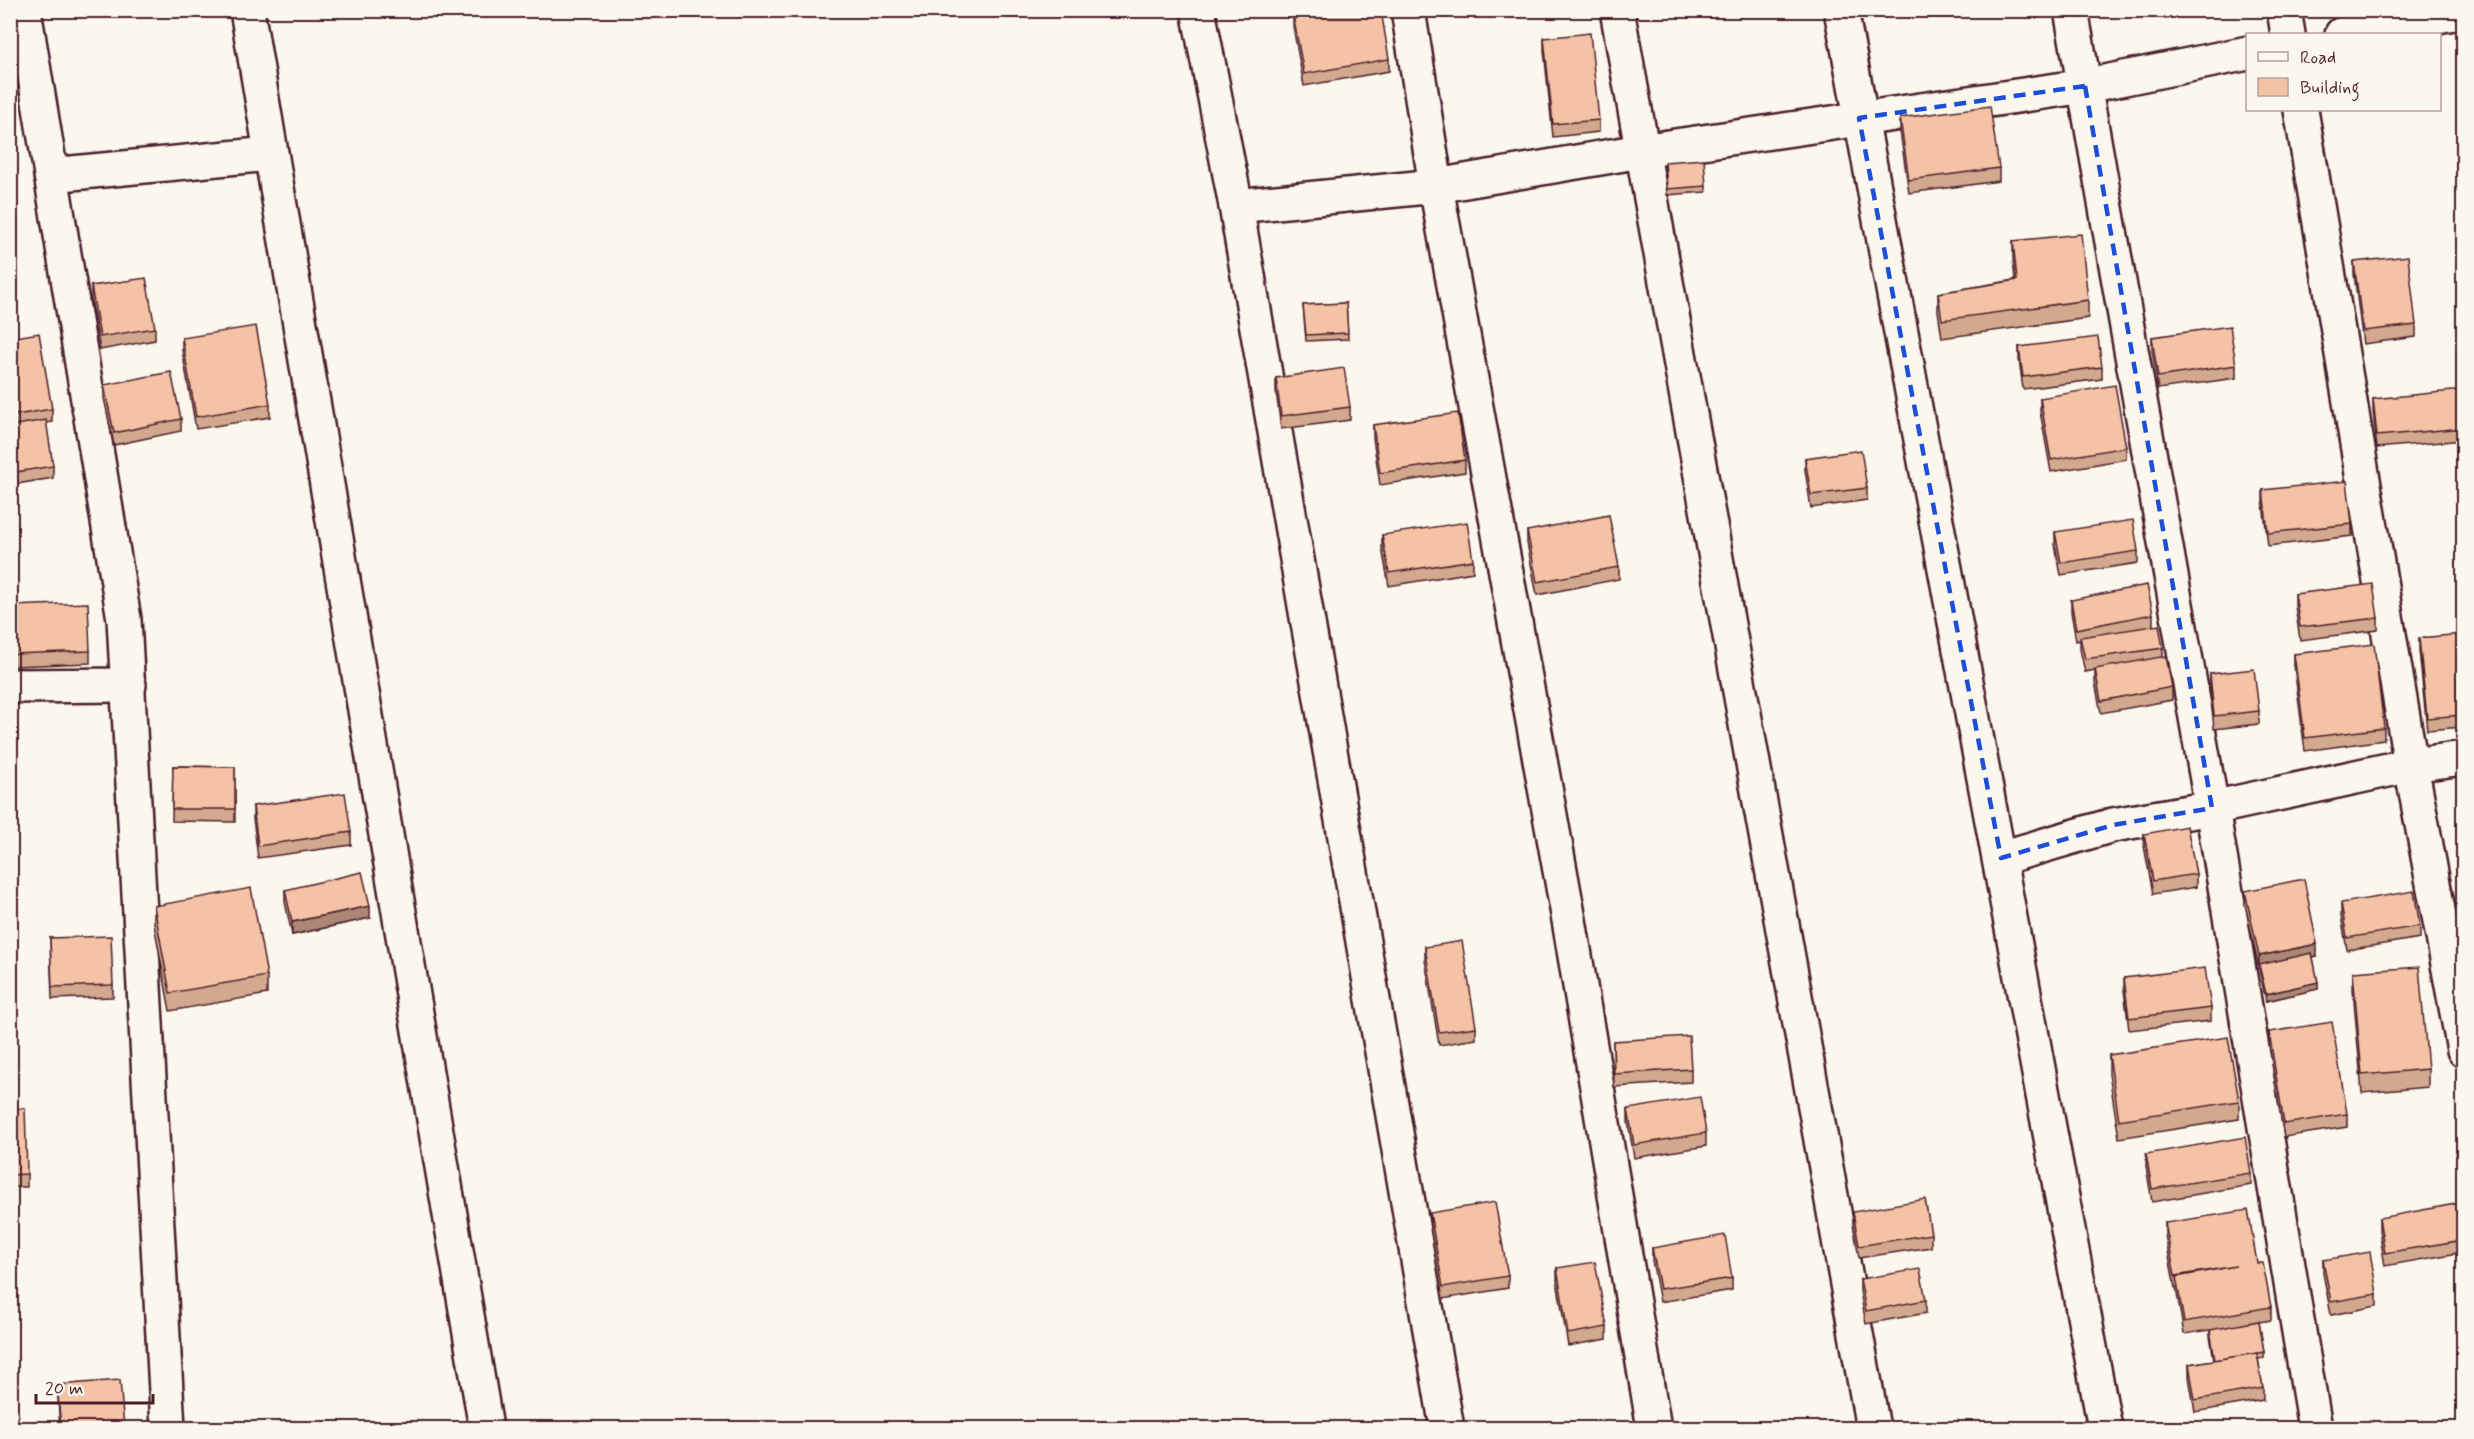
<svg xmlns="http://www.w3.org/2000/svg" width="2474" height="1439" viewBox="0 0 2474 1439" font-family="Mynerve,sans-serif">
<rect width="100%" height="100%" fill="#fbf7ec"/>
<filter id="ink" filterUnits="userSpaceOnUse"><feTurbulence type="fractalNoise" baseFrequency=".0167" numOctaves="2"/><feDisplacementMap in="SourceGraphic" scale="12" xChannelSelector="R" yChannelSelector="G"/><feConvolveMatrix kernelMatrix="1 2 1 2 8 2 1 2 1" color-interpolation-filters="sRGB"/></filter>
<g filter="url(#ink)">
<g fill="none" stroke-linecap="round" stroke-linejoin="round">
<!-- minor casing -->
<g stroke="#4a1f2b" stroke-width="38">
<g id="minor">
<path d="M24,10L124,619L168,1428"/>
<path d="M247,10L486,1428"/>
<path d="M1198,10L1236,206L1447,1428"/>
<path d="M1408,10L1436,186L1569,920L1654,1428"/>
<path d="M1617,10L1873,1428"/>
<path d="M1841,10L2105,1428"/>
<path d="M2071,10L2212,808L2315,1428"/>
<path d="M2284,10L2288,34"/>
<path d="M2342,34L2464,11"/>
<path d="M2301,110L2411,765L2464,1050"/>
<path d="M51,175L270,154"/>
<path d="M1236,206L1436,186L1641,151L2085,86L2248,53"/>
<path d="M10,686L129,685"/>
<path d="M2001,858L2113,825L2212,808L2411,765L2464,758"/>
</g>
</g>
<!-- minor -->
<use href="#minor" stroke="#fbf7ec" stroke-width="33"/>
</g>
<!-- wall -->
<g fill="#d2a88e" stroke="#4a1f2b" stroke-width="1.5">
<path d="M1293,15L1389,59V71L1304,86L1293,27Z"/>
<path d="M1544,38L1599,120V132L1553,137L1544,50Z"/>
<path d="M1900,118L1999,168V181L1909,193L1900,131Z"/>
<path d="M1665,169L1706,186V192L1667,195Z"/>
<path d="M2013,241L2088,300V318L1942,338L1938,311V293L2015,280L2013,259Z"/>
<path d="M2354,262L2416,325V337L2363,344L2354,274Z"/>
<path d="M91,286L155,328V340L100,350L91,299Z"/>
<path d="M1346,303L1348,339L1306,341L1303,305Z"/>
<path d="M2152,337L2236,365V378L2158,389L2152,350Z"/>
<path d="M10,338L52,409V422L46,423L53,466V478L10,485Z"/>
<path d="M182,338L270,404V417L196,429L182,350Z"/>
<path d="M2019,347L2102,367V379L2023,389L2019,359Z"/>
<path d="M1276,378L1350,407V420L1281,429L1276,391Z"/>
<path d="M104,385L181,419V431L114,445L104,398Z"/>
<path d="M2040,398L2126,447V459L2051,472L2040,411Z"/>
<path d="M2373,399L2463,401V440L2377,448L2373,411Z"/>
<path d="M1373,425L1465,460V472L1380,485L1373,438Z"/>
<path d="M1805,458L1867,488V500L1811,508L1805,470Z"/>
<path d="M2263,490L2352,524V536L2268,546L2263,503Z"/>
<path d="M1527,531L1619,567V579L1537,595L1527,543Z"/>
<path d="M2055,532L2138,551V563L2061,575L2055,545Z"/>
<path d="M1382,535L1473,560V572L1389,586L1382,548Z"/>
<path d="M2295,594L2378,618V630L2300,640L2295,606Z"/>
<path d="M2071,600L2153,614V626L2163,648V657L2172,687V700L2101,713L2095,682V670L2085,672L2080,649V640L2076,641L2071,612Z"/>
<path d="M11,606L90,651V663L13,666Z"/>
<path d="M2419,638L2463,648V727L2427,730L2419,650Z"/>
<path d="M2294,654L2384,728V740L2305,751L2294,666Z"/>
<path d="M2210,674L2259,711V724L2214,729L2210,686Z"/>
<path d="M173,766L235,767V822L172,821Z"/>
<path d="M253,806L351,832V845L258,858L253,818Z"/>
<path d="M2144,834L2196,874V887L2153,894L2144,846Z"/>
<path d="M285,890L370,918L292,935L285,902Z"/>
<path d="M2245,891L2317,956L2313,957L2318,989L2266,1001L2245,904Z"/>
<path d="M2341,903L2420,926V938L2347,950L2341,916Z"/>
<path d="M154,906L267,976V994L170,1011L154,924Z"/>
<path d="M50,938L113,985V997L52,999Z"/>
<path d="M1425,947L1476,1027V1039L1439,1045L1425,960Z"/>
<path d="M2353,972L2428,1069V1087L2362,1093L2353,990Z"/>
<path d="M2124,978L2211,1008V1021L2129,1030L2124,990Z"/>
<path d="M2269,1032L2347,1114V1127L2284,1137L2269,1044Z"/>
<path d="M1613,1041L1691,1069V1082L1614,1087Z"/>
<path d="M2109,1055L2239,1101V1119L2119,1138L2109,1074Z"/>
<path d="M10,1109L27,1174V1187H10Z"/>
<path d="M1628,1109L1706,1133V1146L1634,1158L1628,1122Z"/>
<path d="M2146,1154L2251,1173V1185L2152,1202L2146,1166Z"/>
<path d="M1853,1212L1931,1234V1247L1859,1258L1853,1224Z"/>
<path d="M1430,1213L1508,1276V1288L1443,1299L1430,1226Z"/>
<path d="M2379,1218H2463V1252L2385,1266L2379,1230Z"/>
<path d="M2165,1223L2257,1263L2271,1307V1320L2259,1322L2264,1352V1358L2258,1359L2263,1388V1400L2195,1412L2189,1377V1364L2214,1360L2210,1336V1330L2184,1334L2176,1288H2175L2165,1235Z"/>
<path d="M1652,1248L1732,1278V1290L1660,1302L1652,1260Z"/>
<path d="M2323,1260L2377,1294V1306L2331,1315L2323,1273Z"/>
<path d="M1557,1268L1607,1327V1339L1568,1346L1557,1281Z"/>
<path d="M1860,1279L1926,1300V1313L1866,1324L1860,1291Z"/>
<path d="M57,1385L124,1428H60Z"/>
</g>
<!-- shaded-wall -->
<g fill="#ab8874" stroke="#4a1f2b" stroke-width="1.5">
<path d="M370,906V918L292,935V922Z"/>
<path d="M2317,944V956L2260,968L2259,965V968V956Z"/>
<path d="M2318,982V989L2266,1001V994Z"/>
</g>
<!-- building -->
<g fill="#f4c3a5" stroke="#4a1f2b" stroke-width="1.5">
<path d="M1318,10H1381L1389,59L1304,74L1293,15Z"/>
<path d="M1590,33L1599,120L1553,124L1544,38Z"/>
<path d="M1990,106L1999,168L1909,180L1900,118Z"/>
<path d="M1704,159L1706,186L1667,189L1665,162Z"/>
<path d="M2081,234L2088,300L1942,320L1938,293L2017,280L2013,241Z"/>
<path d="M2408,256L2416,325L2363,331L2354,262Z"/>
<path d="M146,278L155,328L100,337L91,286Z"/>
<path d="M1346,303L1348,333L1306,335L1303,305Z"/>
<path d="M256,326L270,404L196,417L182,338Z"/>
<path d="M2230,326L2236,365L2158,377L2152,337Z"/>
<path d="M39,333L52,409L10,416V338Z"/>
<path d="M2098,337L2102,367L2023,377L2019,347Z"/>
<path d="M1344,368L1350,407L1281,416L1276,378Z"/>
<path d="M171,372L181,419L114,433L104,385Z"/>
<path d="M2115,385L2126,447L2051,460L2040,398Z"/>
<path d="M2462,390L2463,401V428L2377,436L2373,399Z"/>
<path d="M1458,413L1465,460L1380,473L1373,425Z"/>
<path d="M46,420L53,466L10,473V426Z"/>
<path d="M1861,450L1867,488L1811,495L1805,458Z"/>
<path d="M2347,481L2352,524L2268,533L2263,490Z"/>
<path d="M1609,515L1619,567L1537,582L1527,531Z"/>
<path d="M2133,520L2138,551L2061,563L2055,532Z"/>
<path d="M1467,522L1473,560L1389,573L1382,535Z"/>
<path d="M2373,584L2378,618L2300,627L2295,594Z"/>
<path d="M2147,585L2153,614L2076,629L2071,600Z"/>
<path d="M88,603L90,651L13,654L11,606Z"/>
<path d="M2159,625L2163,648L2085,659L2080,637Z"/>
<path d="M2462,634L2463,648V715L2427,718L2419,638Z"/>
<path d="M2374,644L2384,728L2305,738L2294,654Z"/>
<path d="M2166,656L2172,687L2101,701L2095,669Z"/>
<path d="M2254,669L2259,711L2214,716L2210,674Z"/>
<path d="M173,766L235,767V809H172Z"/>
<path d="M345,793L351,832L258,846L253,806Z"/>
<path d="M2187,826L2196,874L2153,881L2144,834Z"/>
<path d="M362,872L370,906L292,922L285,890Z"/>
<path d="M2304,879L2317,944L2259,956L2245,891Z"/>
<path d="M251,888L267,976L170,993L154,906Z"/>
<path d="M2414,891L2420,926L2347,938L2341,903Z"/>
<path d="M111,936L113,985L52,987L50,938Z"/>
<path d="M1462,941L1476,1027L1439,1032L1425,947Z"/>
<path d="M2312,953L2318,982L2266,994L2259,965Z"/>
<path d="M2419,967L2428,1069L2362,1075L2353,972Z"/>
<path d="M2205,968L2211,1008L2129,1018L2124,978Z"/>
<path d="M2332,1022L2347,1114L2284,1124L2269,1032Z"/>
<path d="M1689,1036L1691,1069L1614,1074L1613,1041Z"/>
<path d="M2228,1037L2239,1101L2119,1120L2109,1055Z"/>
<path d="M1700,1097L1706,1133L1634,1145L1628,1109Z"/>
<path d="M25,1108L27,1174L10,1175V1109Z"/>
<path d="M2245,1137L2251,1173L2152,1189L2146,1154Z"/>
<path d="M1925,1199L1931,1234L1859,1246L1853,1212Z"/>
<path d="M1495,1202L1508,1276L1443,1287L1430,1213Z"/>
<path d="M2461,1203L2463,1218V1240L2385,1253L2379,1218Z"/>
<path d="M2248,1210L2257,1263H2263L2271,1307L2184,1322L2176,1277L2236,1266L2175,1276L2165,1223Z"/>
<path d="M1725,1235L1732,1278L1660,1289L1652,1248Z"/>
<path d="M2370,1252L2377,1294L2331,1302L2323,1260Z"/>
<path d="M1595,1262L1607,1327L1568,1334L1557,1268Z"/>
<path d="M1920,1269L1926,1300L1866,1311L1860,1279Z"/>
<path d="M2259,1321L2264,1352L2215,1360L2210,1330Z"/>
<path d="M2257,1353L2263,1388L2195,1400L2189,1364Z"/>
<path d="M120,1380L124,1428H61L57,1385Z"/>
</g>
</g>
<!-- marked area -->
<path fill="none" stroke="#1d4ed8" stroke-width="4.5" stroke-dasharray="12 8" stroke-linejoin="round" d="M2085,86L2212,808L2113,825L2001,858L1859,118Z"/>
<!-- margin -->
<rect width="2474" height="1439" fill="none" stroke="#fbf7ec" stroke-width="36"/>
<rect x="18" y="18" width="2438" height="1403" fill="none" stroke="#4a1f2b" stroke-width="2" filter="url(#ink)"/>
<!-- legend -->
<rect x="2246" y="33" width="195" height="78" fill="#fbf7ec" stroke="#b4a19f" stroke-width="1.5"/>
<rect x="2258" y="52" width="30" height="9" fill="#fbf7ec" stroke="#b4a19f" stroke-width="1.5"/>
<text x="2300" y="63" font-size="18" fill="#4a1f2b">Road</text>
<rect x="2258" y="78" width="30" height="18" fill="#f4c3a5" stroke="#b4a19f" stroke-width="1.5"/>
<text x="2300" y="93" font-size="18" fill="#4a1f2b">Building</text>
<!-- scale -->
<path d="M36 1394v9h117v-9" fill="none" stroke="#4a1f2b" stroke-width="3"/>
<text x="45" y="1394" font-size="18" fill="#4a1f2b" stroke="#fbf7ec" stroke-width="4.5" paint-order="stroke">20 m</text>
</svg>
